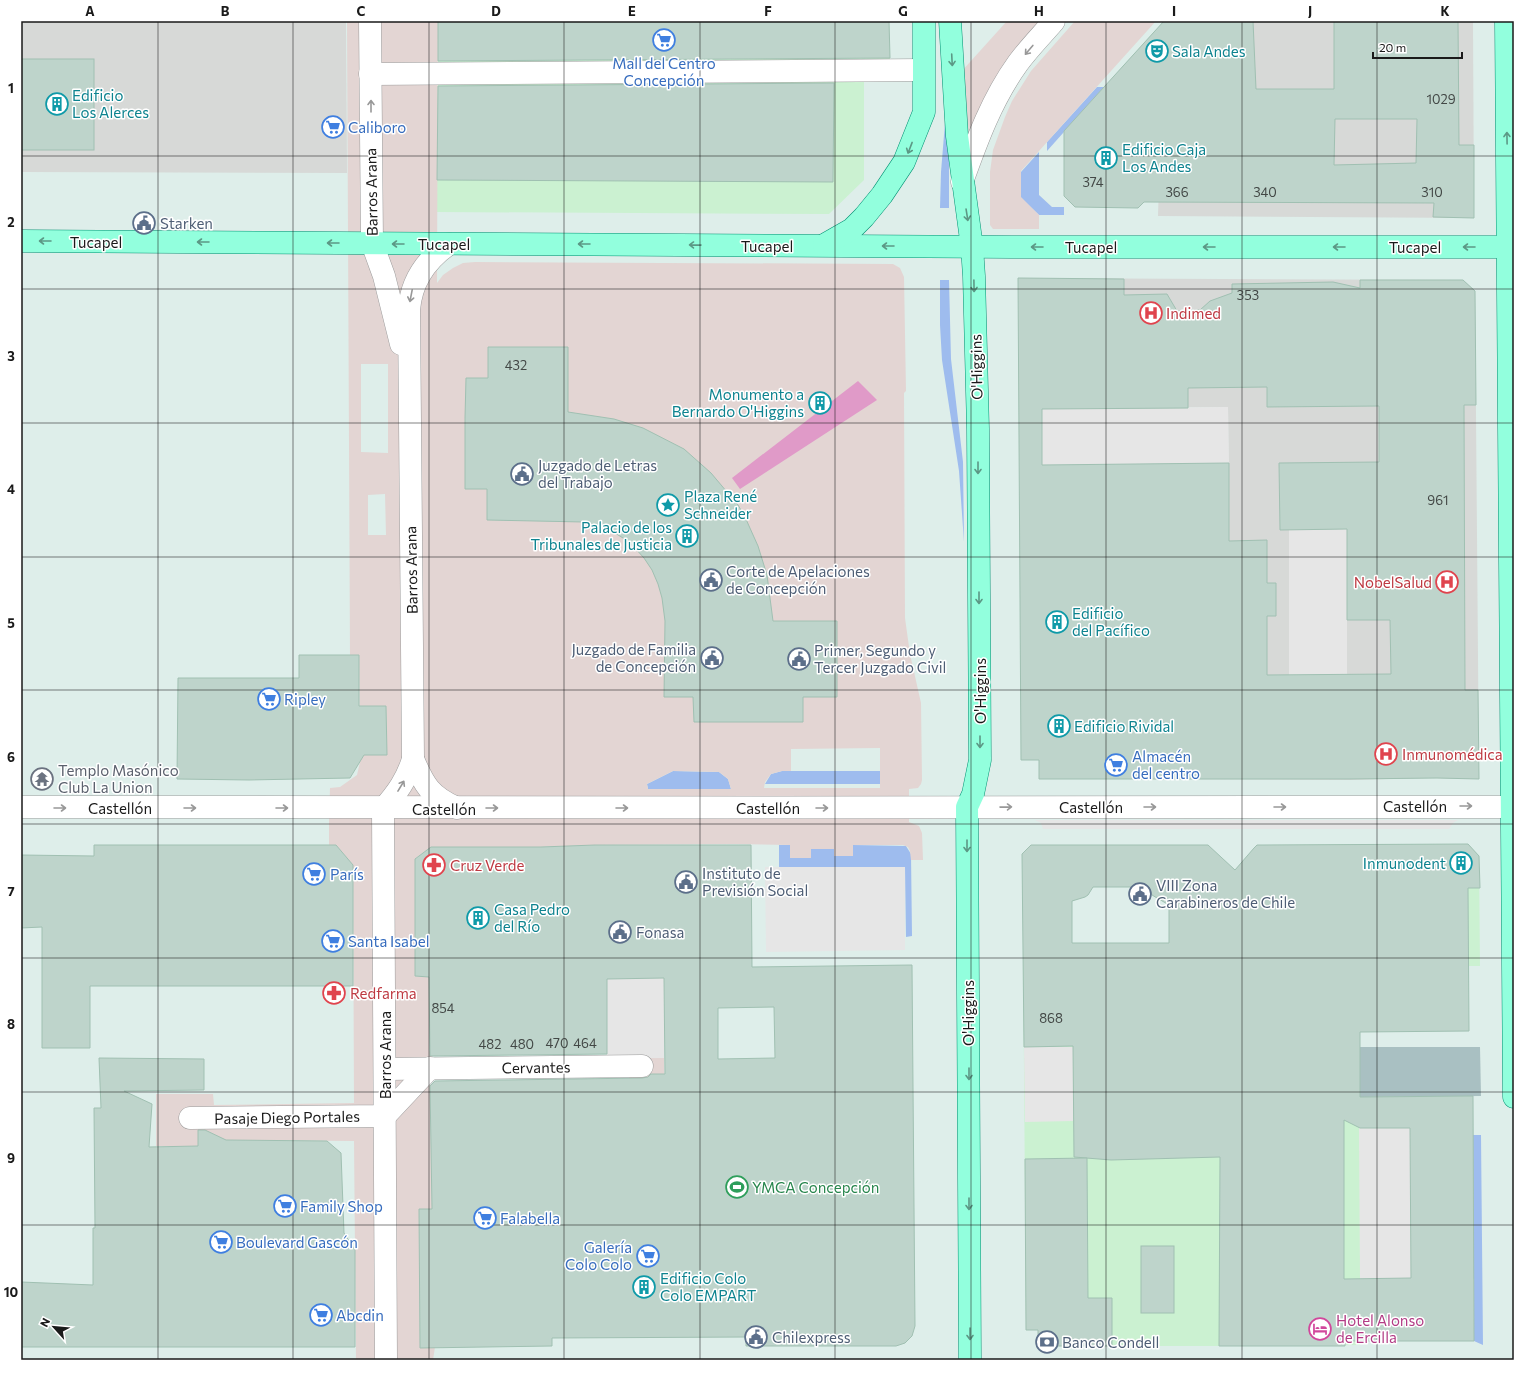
<svg xmlns="http://www.w3.org/2000/svg" width="1535" height="1381" viewBox="0 0 1535 1381" font-family="Commissioner,sans-serif">
<rect width="100%" height="100%" fill="#deeeea"/>
<!-- residential -->
<g fill="#d7d9d7">
<path d="M21,21H346L347,173L21,172Z"/>
<path d="M1247,21H1473L1474,218L1158,216L1159,182Z"/>
<path d="M1018,278L1463,280L1475,291L1479,779L1428,778L1350,780L1143,779L1229,530L1228,407L1019,409Z"/>
</g>
<!-- commercial -->
<g fill="#cbf1d1">
<path d="M438,21H889L890,59H864V180L829,214L436,212Z"/>
<path d="M1468,844L1479,856L1480,966H1312L1360,1047V1345L1264,1346L1220,1333L1219,1346H1038V1330H1026L1023,943H1250L1257,845Z"/>
</g>
<!-- construction -->
<path fill="#a9c0c2" d="M1360,1047H1480L1481,1096L1360,1097Z"/>
<!-- grass -->
<g fill="#9ebcee">
<path d="M1097,87H1104L1047,151V142Z"/>
<path d="M945,123L949,124V208H940L941,172Z"/>
<path d="M1039,152V195L1052,207H1064V215H1039L1021,198V172Z"/>
<path d="M940,280H949L951,359L963,462L964,542L959,471L942,360L940,325Z"/>
<path d="M673,771L719,772L728,779L731,789H648L647,784Z"/>
<path d="M782,771H880V784H765L771,774Z"/>
<path d="M779,845H790L791,858H810L811,849H835L853,855V845L906,846L911,854L912,936L906,937L905,867H779Z"/>
<path d="M1473,1135H1481L1483,1345L1474,1341V1279L1472,1278Z"/>
</g>
<!-- parking -->
<g fill="#e6e6e6">
<path d="M1228,407L1229,463L1042,465V437H1019V409Z"/>
<path d="M1347,529V673L1349,687L1338,675H1289V530Z"/>
<path d="M1035,820H1458L1453,823L1449,829H1043L1041,823Z"/>
<path d="M765,867H905V950L766,952Z"/>
<path d="M664,978V1058L607,1059V979Z"/>
<path d="M1024,1047H1073V1121L1025,1122Z"/>
<path d="M1359,1128H1411V1278L1360,1279Z"/>
</g>
<!-- plaza -->
<g fill="#e3d5d3" fill-rule="evenodd">
<path d="M347,21H438L437,283L443,275L453,268L463,263L475,262L893,264L900,268L904,277L906,391L904,393L905,618L910,654L921,703L922,780L921,784L918,788L909,789V822L919,826L922,833L923,860H911L910,851L908,847L903,845H853V856H834V849H811V858H790V845L735,844L595,845L541,847H431L416,858L415,976L429,977V1050L433,1057L438,1059L664,1058L665,1099H629V1075L430,1077L432,1209H419L420,1347H435L433,1360H356L354,1141L226,1140L198,1146H156V1094H213L214,1105L354,1103L353,865L336,845H329V822L330,788L340,787L357,775L360,762L359,655H350ZM361,364H388V453L361,452ZM385,494L386,535H368V495ZM369,706H386L387,755H370ZM791,749L880,748V788H764L765,782L771,774L782,771H791ZM673,771L719,772L728,779L731,789H648L647,784Z"/>
<path d="M1007,21H1054L971,158L961,72Z"/>
<path d="M1075,21H1156L1021,171V197L1039,215V229H993L990,225V172L993,150L1005,117L1012,101L1031,71Z"/>
</g>
<!-- water -->
<path fill="#e09ac8" d="M858,381L877,400L740,489L732,478Z"/>
<!-- building -->
<g fill="#bed4cb" stroke="#a0c0b2" fill-rule="evenodd">
<path d="M438,21H889L890,58L438,61Z"/>
<path d="M1164,21H1253L1256,89H1334V21H1458L1459,145H1474V218L1433,217L1434,203L1144,202L1138,208L1075,207L1064,196V131ZM1335,119H1417L1416,163L1334,165Z"/>
<rect x="21" y="59" width="73" height="91"/>
<path d="M834,83L833,182L437,180L438,86Z"/>
<path d="M1018,278L1124,279V295L1167,294L1177,311L1200,310L1210,301L1232,293V284L1333,282L1360,288V280H1463L1475,291L1476,405H1464L1465,690H1478L1479,779L1437,778L1350,779H1039V760H1021ZM1267,387V407L1379,406V462L1279,463L1280,530L1347,529V620H1390L1391,674L1267,675V616H1276V583H1267V540L1229,541V463L1042,465V409L1188,408V388Z"/>
<path d="M488,347H568V412L614,419L643,428L684,449L711,473L738,505L745,517L758,546L767,575L773,621H837V697H803V722H694L693,697H664L665,621L662,598L658,584L652,570L644,558L634,547L623,538L610,530L583,522L487,520V489H465V418L466,378H488Z"/>
<path d="M299,655H359V706H386L387,755H364L350,778L249,780L177,779L178,678H299Z"/>
<path d="M1468,844L1479,856L1480,888H1468L1469,1031L1360,1032V1097L1473,1096L1474,1341H1345V1346H1219L1220,1157L1111,1160L1074,1157L1073,1046L1024,1047L1022,854L1031,845H1208L1235,870L1254,848L1257,845H1262ZM1093,887H1148L1152,895L1169,905V943H1072V901L1085,897L1088,895ZM1344,1120L1360,1128H1410L1411,1278L1344,1279Z"/>
<path d="M94,845H336L353,865V986H90V1048H42V927L21,928V855L94,856Z"/>
<path d="M595,845H751L752,967L912,965L915,1326L912,1336L905,1343L896,1346H746V1337L552,1338V1346L420,1348L419,1209H432L430,1086L435,1081L642,1078L648,1077L651,1074H665L664,978L607,979V1054L430,1056L429,977L415,976V859L431,847H541ZM774,1007L775,1058L718,1059V1008Z"/>
<path d="M99,1058L204,1059V1090L124,1091L152,1104L149,1147L198,1146V1130H205L226,1140L327,1141L341,1153L344,1233L355,1250V1347H21V1282L93,1285V1228H95L94,1108H101Z"/>
<path d="M1087,1158L1088,1298H1112V1346H1038V1330H1026L1025,1159Z"/>
<rect x="1141" y="1246" width="33" height="67"/>
</g>
<g fill="none" stroke-linecap="round" stroke-linejoin="round">
<!-- minor casing -->
<g stroke="#9b9b9b" stroke-width="23">
<g id="minor">
<path d="M370,21L372,243L384,276L401,344"/>
<path d="M370,74L923,70"/>
<path d="M962,182C977,140 992,99 1018,63C1029,48 1042,35 1054,21"/>
<path d="M413,759C424,785 430,796 457,808"/>
<path d="M21,807C519,810 1016,805 1514,807"/>
<path d="M385,1069L642,1066"/>
<path d="M190,1118L385,1116L430,1068"/>
<path d="M386,1360L383,809C397,793 407,779 413,759L409,310C411,282 426,260 449,244"/>
</g>
</g>
<!-- major casing -->
<g stroke="#009172" stroke-width="23">
<g id="major">
<path d="M950,21L957,136L972,247L974,276L978,429L980,760L973,794L967,807L970,1360"/>
<path d="M1506,21L1514,1097"/>
<path d="M21,241L1011,247H1514"/>
<path d="M824,245L852,229L864,217L882,195L904,162L924,112V21"/>
</g>
</g>
<!-- minor -->
<use href="#minor" stroke="#fff" stroke-width="22"/>
<!-- major -->
<use href="#major" stroke="#92ffdd" stroke-width="22"/>
</g>
<!-- one-way arrows -->
<defs><path id="oneway-shaft" d="M-6 0H5M1.5-3L5.5 0L1.5 3" fill="none" stroke-width="1.6" stroke-linecap="round" stroke-linejoin="round"/></defs>
<g stroke="#989898">
<use href="#oneway-shaft" transform="translate(1029 50) rotate(130)"/>
<use href="#oneway-shaft" transform="translate(371 106) rotate(-90)"/>
<use href="#oneway-shaft" transform="translate(411 296) rotate(101)"/>
<use href="#oneway-shaft" transform="translate(401 786) rotate(-59)"/>
<use href="#oneway-shaft" transform="translate(1466 806)"/>
<use href="#oneway-shaft" transform="translate(1006 807) rotate(-1)"/>
<use href="#oneway-shaft" transform="translate(1150 807)"/>
<use href="#oneway-shaft" transform="translate(1280 807)"/>
<use href="#oneway-shaft" transform="translate(60 808)"/>
<use href="#oneway-shaft" transform="translate(190 808)"/>
<use href="#oneway-shaft" transform="translate(282 808)"/>
<use href="#oneway-shaft" transform="translate(492 808)"/>
<use href="#oneway-shaft" transform="translate(622 808)"/>
<use href="#oneway-shaft" transform="translate(822 808)"/>
</g>
<g stroke="#5c9885">
<use href="#oneway-shaft" transform="translate(952 60) rotate(87)"/>
<use href="#oneway-shaft" transform="translate(1507 138) rotate(-91)"/>
<use href="#oneway-shaft" transform="translate(910 148) rotate(111)"/>
<use href="#oneway-shaft" transform="translate(967 215) rotate(81)"/>
<use href="#oneway-shaft" transform="translate(45 241) rotate(-180)"/>
<use href="#oneway-shaft" transform="translate(203 242) rotate(-180)"/>
<use href="#oneway-shaft" transform="translate(333 243) rotate(-180)"/>
<use href="#oneway-shaft" transform="translate(398 244) rotate(-180)"/>
<use href="#oneway-shaft" transform="translate(584 244) rotate(-180)"/>
<use href="#oneway-shaft" transform="translate(695 245) rotate(-179)"/>
<use href="#oneway-shaft" transform="translate(888 246) rotate(-180)"/>
<use href="#oneway-shaft" transform="translate(1037 247) rotate(-180)"/>
<use href="#oneway-shaft" transform="translate(1209 247) rotate(-180)"/>
<use href="#oneway-shaft" transform="translate(1339 247) rotate(-180)"/>
<use href="#oneway-shaft" transform="translate(1469 247) rotate(-180)"/>
<use href="#oneway-shaft" transform="translate(974 286) rotate(89)"/>
<use href="#oneway-shaft" transform="translate(978 468) rotate(90)"/>
<use href="#oneway-shaft" transform="translate(979 598) rotate(90)"/>
<use href="#oneway-shaft" transform="translate(980 742) rotate(90)"/>
<use href="#oneway-shaft" transform="translate(967 846) rotate(90)"/>
<use href="#oneway-shaft" transform="translate(969 1074) rotate(90)"/>
<use href="#oneway-shaft" transform="translate(969 1204) rotate(90)"/>
<use href="#oneway-shaft" transform="translate(970 1334) rotate(90)"/>
</g>
<!-- grid -->
<path fill="none" stroke="#1a1a1a" stroke-width="1" stroke-opacity="0.55" d="M158,21V1360M293,21V1360M429,21V1360M564,21V1360M700,21V1360M835,21V1360M971,21V1360M1106,21V1360M1242,21V1360M1377,21V1360M21,156H1514M21,289H1514M21,423H1514M21,557H1514M21,690H1514M21,824H1514M21,958H1514M21,1092H1514M21,1225H1514"/>
<!-- icons -->
<defs>
<g id="supermarket-ring" transform="scale(1.15)"><circle r="9.5" fill="#fff" stroke="#3f7fe0" stroke-width="1.5"/><path d="M-6-5.5h2.5l.6 2H6L4.5 2H-2.5L-4.4-4H-6ZM-1.5 3.2a1.3 1.3 0 1 0 .1 0ZM3 3.2a1.3 1.3 0 1 0 .1 0Z" fill="#3f7fe0"/></g>
<g id="theatre-ring" transform="scale(1.15)"><circle r="9.5" fill="#fff" stroke="#0f9aa8" stroke-width="1.5"/><path d="M-5-5.5Q0-4 5-5.5V0Q5 5 0 6Q-5 5-5 0ZM-3.3-2.5H-1v1.5H-3.3ZM1-2.5H3.3v1.5H1ZM-2.8 1Q0 5.5 2.8 1Z" fill="#0f9aa8"/></g>
<g id="building-ring" transform="scale(1.15)"><circle r="9.5" fill="#fff" stroke="#0f9aa8" stroke-width="1.5"/><path d="M-4-6H4V6H1V3H-1V6H-4ZM-2.5-4.3h1.7v1.8h-1.7ZM.8-4.3h1.7v1.8H.8ZM-2.5-1h1.7V.8h-1.7ZM.8-1h1.7V.8H.8Z" fill="#0f9aa8"/></g>
<g id="civic-ring" transform="scale(1.15)"><circle r="9.5" fill="#fff" stroke="#5c6f8a" stroke-width="1.5"/><path d="M-.6-6.5H3V-4.5H.6V-3L4-1V1h2V6H-6V1h2V-1L-.6-3ZM-1.2 2.5V6h2.4V2.5Z" fill="#5c6f8a"/></g>
<g id="hospital-ring" transform="scale(1.15)"><circle r="9.5" fill="#fff" stroke="#e0444e" stroke-width="1.5"/><path d="M-5-5h3v3.5h4V-5h3V5h-3V1.5h-4V5h-3Z" fill="#e0444e"/></g>
<g id="sight-ring" transform="scale(1.15)"><circle r="9.5" fill="#fff" stroke="#0f9aa8" stroke-width="1.5"/><path d="M0-6L1.8-2.2L6-1.7L2.9 1.2L3.7 5.4L0 3.3L-3.7 5.4L-2.9 1.2L-6-1.7L-1.8-2.2Z" fill="#0f9aa8"/></g>
<g id="temple-ring" transform="scale(1.15)"><circle r="9.5" fill="#fff" stroke="#6b7280" stroke-width="1.5"/><path d="M0-6L5-2H3V0L6.5 2.5H4V6H1.5V3h-3V6H-4V2.5H-6.5L-3 0V-2H-5Z" fill="#6b7280"/></g>
<g id="pharmacy-ring" transform="scale(1.15)"><circle r="9.5" fill="#fff" stroke="#e0444e" stroke-width="1.5"/><path d="M-2-6h4v4h4v4h-4v4h-4v-4h-4v-4h4Z" fill="#e0444e"/></g>
<g id="stadium-ring" transform="scale(1.15)"><circle r="9.5" fill="#fff" stroke="#2e9e5b" stroke-width="1.5"/><path d="M0-5a6.5 5 0 1 0 0 10a6.5 5 0 1 0 0-10ZM-3.5-1.8h7v3.6h-7Z" fill="#2e9e5b"/></g>
<g id="hotel-ring" transform="scale(1.15)"><circle r="9.5" fill="#fff" stroke="#d1479c" stroke-width="1.5"/><path d="M-6-4.5h1.5V1H6V5H4.5V3h-9V5H-6ZM-4 0a1.8 1.8 0 1 1 3.6 0ZM.5 0V-2.5h3Q6-2.5 6 0Z" fill="#d1479c"/></g>
<g id="bank-ring" transform="scale(1.15)"><circle r="9.5" fill="#fff" stroke="#5c6f8a" stroke-width="1.5"/><path d="M-6-4H6V4H-6ZM0-2.3a2.3 2.3 0 1 0 0 4.6a2.3 2.3 0 1 0 0-4.6Z" fill="#5c6f8a"/></g>
</defs>
<g fill-rule="evenodd">
<use href="#supermarket-ring" x="664" y="40"/>
<use href="#theatre-ring" x="1157" y="51"/>
<use href="#building-ring" x="57" y="104"/>
<use href="#supermarket-ring" x="333" y="127"/>
<use href="#building-ring" x="1106" y="158"/>
<use href="#civic-ring" x="144" y="223"/>
<use href="#hospital-ring" x="1151" y="313"/>
<use href="#building-ring" x="820" y="403"/>
<use href="#civic-ring" x="522" y="474"/>
<use href="#sight-ring" x="668" y="505"/>
<use href="#building-ring" x="687" y="536"/>
<use href="#civic-ring" x="711" y="580"/>
<use href="#hospital-ring" x="1447" y="582"/>
<use href="#building-ring" x="1057" y="622"/>
<use href="#civic-ring" x="712" y="658"/>
<use href="#civic-ring" x="799" y="659"/>
<use href="#supermarket-ring" x="269" y="699"/>
<use href="#building-ring" x="1059" y="726"/>
<use href="#hospital-ring" x="1386" y="754"/>
<use href="#supermarket-ring" x="1116" y="765"/>
<use href="#temple-ring" x="42" y="779"/>
<use href="#building-ring" x="1461" y="863"/>
<use href="#pharmacy-ring" x="434" y="865"/>
<use href="#supermarket-ring" x="314" y="874"/>
<use href="#civic-ring" x="686" y="882"/>
<use href="#civic-ring" x="1140" y="894"/>
<use href="#building-ring" x="478" y="918"/>
<use href="#civic-ring" x="620" y="932"/>
<use href="#supermarket-ring" x="333" y="941"/>
<use href="#pharmacy-ring" x="334" y="993"/>
<use href="#stadium-ring" x="737" y="1187"/>
<use href="#supermarket-ring" x="285" y="1206"/>
<use href="#supermarket-ring" x="485" y="1218"/>
<use href="#supermarket-ring" x="221" y="1242"/>
<use href="#supermarket-ring" x="648" y="1256"/>
<use href="#building-ring" x="644" y="1287"/>
<use href="#supermarket-ring" x="321" y="1315"/>
<use href="#hotel-ring" x="1320" y="1329"/>
<use href="#civic-ring" x="756" y="1337"/>
<use href="#bank-ring" x="1047" y="1342"/>
</g>
<g text-anchor="middle" dominant-baseline="central" stroke-width="3" stroke-linejoin="round" paint-order="stroke">
<!-- number labels -->
<g font-size="13" fill="#434846">
<text x="1441" y="99">1029</text>
<text x="1093" y="182">374</text>
<text x="1177" y="192">366</text>
<text x="1265" y="192">340</text>
<text x="1432" y="192">310</text>
<text x="1248" y="295">353</text>
<text x="516" y="365">432</text>
<text x="1438" y="500">961</text>
<text x="443" y="1008">854</text>
<text x="1051" y="1018">868</text>
<text x="557" y="1043">470</text>
<text x="585" y="1043">464</text>
<text x="490" y="1044">482</text>
<text x="522" y="1044">480</text>
</g>
<!-- culture labels -->
<g font-size="15" fill="#0d838f" stroke="#fff" text-anchor="start">
<text x="1172" y="51">Sala Andes</text>
<text x="72" y="95">Edificio<tspan x="72" dy="17">Los Alerces</tspan></text>
<text x="1122" y="149">Edificio Caja<tspan x="1122" dy="17">Los Andes</tspan></text>
<text x="804" y="394" text-anchor="end">Monumento a<tspan x="804" dy="17">Bernardo O'Higgins</tspan></text>
<text x="684" y="496">Plaza René<tspan x="684" dy="17">Schneider</tspan></text>
<text x="672" y="527" text-anchor="end">Palacio de los<tspan x="672" dy="17">Tribunales de Justicia</tspan></text>
<text x="1072" y="613">Edificio<tspan x="1072" dy="17">del Pacífico</tspan></text>
<text x="1074" y="726">Edificio Rividal</text>
<text x="1446" y="863" text-anchor="end">Inmunodent</text>
<text x="494" y="909">Casa Pedro<tspan x="494" dy="17">del Río</tspan></text>
<text x="660" y="1278">Edificio Colo<tspan x="660" dy="17">Colo EMPART</tspan></text>
</g>
<!-- shop labels -->
<g font-size="15" fill="#366cbe" stroke="#fff" text-anchor="start">
<text x="664" y="63" text-anchor="middle">Mall del Centro<tspan x="664" dy="17">Concepción</tspan></text>
<text x="348" y="127">Caliboro</text>
<text x="284" y="699">Ripley</text>
<text x="1132" y="756">Almacén<tspan x="1132" dy="17">del centro</tspan></text>
<text x="330" y="874">París</text>
<text x="348" y="941">Santa Isabel</text>
<text x="300" y="1206">Family Shop</text>
<text x="500" y="1218">Falabella</text>
<text x="236" y="1242">Boulevard Gascón</text>
<text x="632" y="1247" text-anchor="end">Galería<tspan x="632" dy="17">Colo Colo</tspan></text>
<text x="336" y="1315">Abcdin</text>
</g>
<!-- street labels -->
<g font-size="15" fill="#1a1a1a" stroke="#fff">
<text transform="translate(371 192) rotate(-91)">Barros Arana</text>
<text x="96" y="242">Tucapel</text>
<text x="444" y="244">Tucapel</text>
<text x="767" y="246">Tucapel</text>
<text x="1091" y="247">Tucapel</text>
<text x="1415" y="247">Tucapel</text>
<text transform="translate(976 367) rotate(-91)">O'Higgins</text>
<text transform="translate(411 570) rotate(-91)">Barros Arana</text>
<text transform="translate(980 691) rotate(-90)">O'Higgins</text>
<text x="1415" y="806">Castellón</text>
<text x="1091" y="807">Castellón</text>
<text x="120" y="808">Castellón</text>
<text x="768" y="808">Castellón</text>
<text x="444" y="809">Castellón</text>
<text transform="translate(968 1013) rotate(-90)">O'Higgins</text>
<text transform="translate(385 1055) rotate(-90)">Barros Arana</text>
<text transform="translate(536 1067) rotate(-1)">Cervantes</text>
<text transform="translate(287 1117) rotate(-1)">Pasaje Diego Portales</text>
</g>
<!-- service labels -->
<g font-size="15" fill="#4e5e75" stroke="#fff" text-anchor="start">
<text x="160" y="223">Starken</text>
<text x="538" y="465">Juzgado de Letras<tspan x="538" dy="17">del Trabajo</tspan></text>
<text x="726" y="571">Corte de Apelaciones<tspan x="726" dy="17">de Concepción</tspan></text>
<text x="696" y="649" text-anchor="end">Juzgado de Familia<tspan x="696" dy="17">de Concepción</tspan></text>
<text x="814" y="650">Primer, Segundo y<tspan x="814" dy="17">Tercer Juzgado Civil</tspan></text>
<text x="702" y="873">Instituto de<tspan x="702" dy="17">Previsión Social</tspan></text>
<text x="1156" y="885">VIII Zona<tspan x="1156" dy="17">Carabineros de Chile</tspan></text>
<text x="636" y="932">Fonasa</text>
<text x="772" y="1337">Chilexpress</text>
<text x="1062" y="1342">Banco Condell</text>
</g>
<!-- health labels -->
<g font-size="15" fill="#be3a42" stroke="#fff" text-anchor="start">
<text x="1166" y="313">Indimed</text>
<text x="1432" y="582" text-anchor="end">NobelSalud</text>
<text x="1402" y="754">Inmunomédica</text>
<text x="450" y="865">Cruz Verde</text>
<text x="350" y="993">Redfarma</text>
</g>
<!-- worship labels -->
<g font-size="15" fill="#5b616d" stroke="#fff" text-anchor="start">
<text x="58" y="770">Templo Masónico<tspan x="58" dy="17">Club La Union</tspan></text>
</g>
<!-- leisure labels -->
<g font-size="15" fill="#27864d" stroke="#fff" text-anchor="start">
<text x="752" y="1187">YMCA Concepción</text>
</g>
<!-- hotel labels -->
<g font-size="15" fill="#b23c85" stroke="#fff" text-anchor="start">
<text x="1336" y="1320">Hotel Alonso<tspan x="1336" dy="17">de Ercilla</tspan></text>
</g>
</g>
<!-- border -->
<rect width="1535" height="1381" fill="none" stroke="#ffffff" stroke-width="44"/>
<!-- north arrow -->
<g transform="translate(54 1327) rotate(297)" stroke="#ffffff" stroke-width="3" paint-order="stroke">
<path d="M0-3L7 15L0 10L-7 15Z" fill="#1a1a1a"/>
<text y="-6" font-size="11" font-weight="bold" text-anchor="middle" fill="#1a1a1a">N</text>
</g>
<!-- scale -->
<path d="M1373 52v6h89v-6" fill="none" stroke="#1a1a1a" stroke-width="2"/>
<text x="1379" y="52" font-size="12" fill="#1a1a1a" stroke="#ffffff" stroke-width="3" paint-order="stroke">20 m</text>
<rect x="22" y="22" width="1491" height="1337" fill="none" stroke="#1a1a1a" stroke-width="1.5"/>
<g font-size="13" text-anchor="middle" font-weight="bold" fill="#1a1a1a">
<text x="90" y="16">A</text>
<text x="225" y="16">B</text>
<text x="361" y="16">C</text>
<text x="496" y="16">D</text>
<text x="632" y="16">E</text>
<text x="768" y="16">F</text>
<text x="903" y="16">G</text>
<text x="1039" y="16">H</text>
<text x="1174" y="16">I</text>
<text x="1310" y="16">J</text>
<text x="1445" y="16">K</text>
<text x="11" y="93">1</text>
<text x="11" y="227">2</text>
<text x="11" y="361">3</text>
<text x="11" y="494">4</text>
<text x="11" y="628">5</text>
<text x="11" y="762">6</text>
<text x="11" y="896">7</text>
<text x="11" y="1029">8</text>
<text x="11" y="1163">9</text>
<text x="11" y="1297">10</text>
</g>
</svg>
